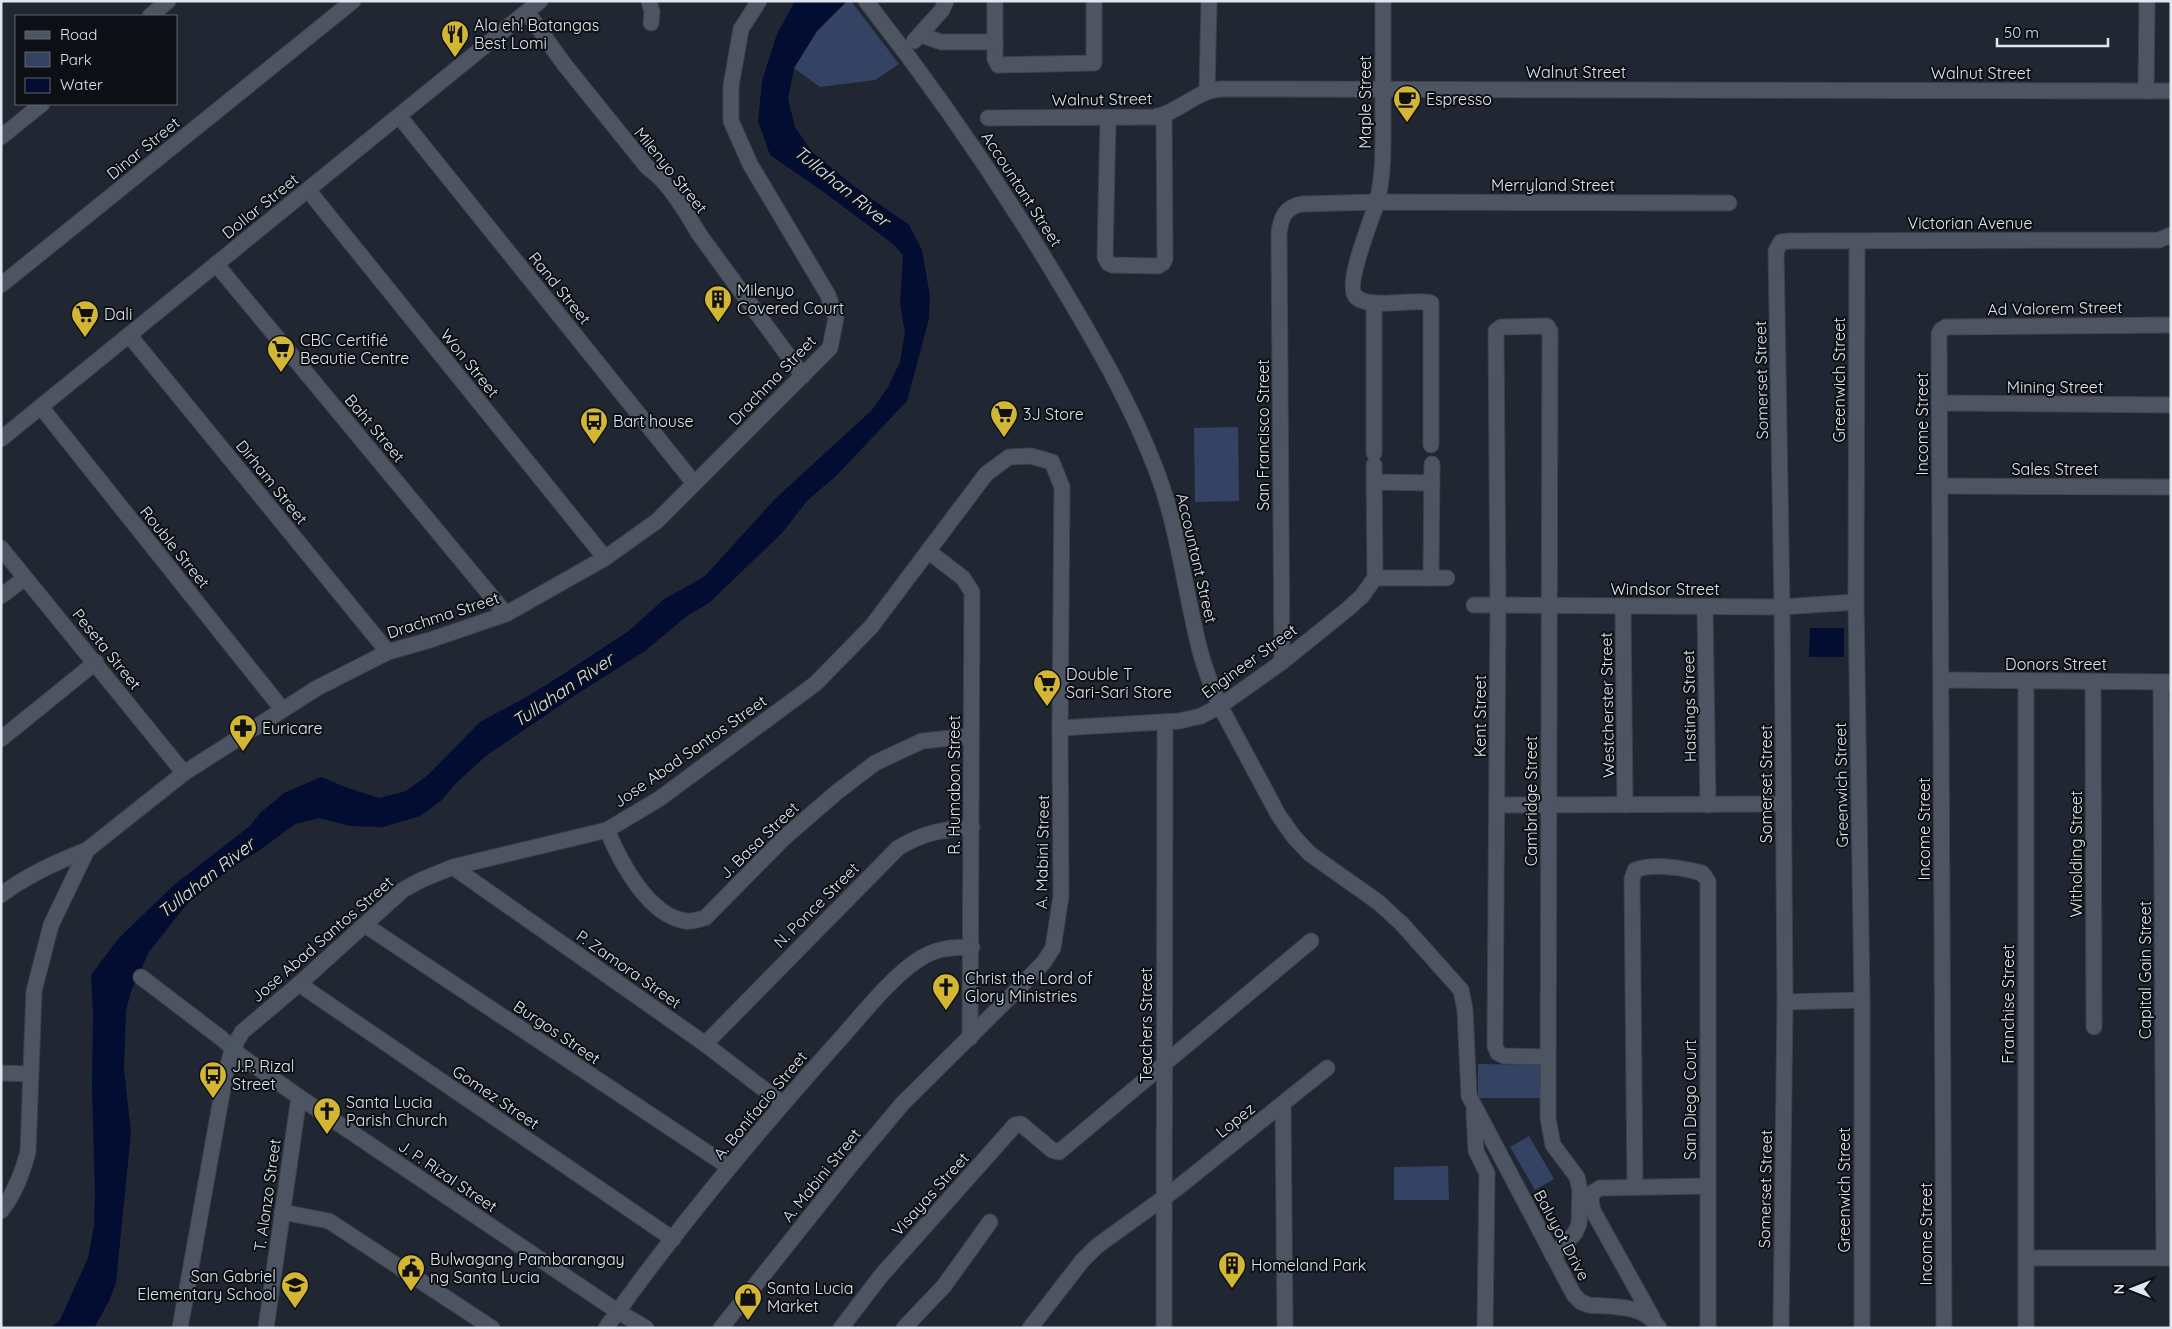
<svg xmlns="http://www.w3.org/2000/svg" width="2172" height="1329" viewBox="0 0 2172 1329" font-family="Quicksand,sans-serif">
<rect width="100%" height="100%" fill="#202632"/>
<!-- green -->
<g fill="#344364">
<path d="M847,1H851L899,64L875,80L820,87L794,68L817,31Z"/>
<path d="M1238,427L1239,501L1195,502L1194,428Z"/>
<path d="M1478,1064L1542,1065V1098H1478Z"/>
<path d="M1529,1136L1554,1179L1535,1190L1510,1147Z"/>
<path d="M1448,1166L1449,1200H1394V1167Z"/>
</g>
<!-- water -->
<g fill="#030d31">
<path d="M795,1H847L817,31L794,68L788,99L795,127L812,152L855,187L909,225L922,250L930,296L929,319L907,401L836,476L807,501L782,533L709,603L687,616L645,651L574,696L487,755L454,785L442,800L420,816L383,827L350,826L319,818L295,824L260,850L232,867L186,905L149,952L131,991L126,1011L124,1070L131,1133L116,1283L109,1301L94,1328H50L60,1320L88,1258L94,1226L95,1195L92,1088L93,1014L91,975L118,939L174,885L250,826L260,813L284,793L321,777L348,788L379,798L406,791L428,775L480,722L530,695L565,673L630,630L663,600L705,576L776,498L872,410L888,387L900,362L905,333L900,304L903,255L893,244L821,190L770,155L758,121L762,81L777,34Z"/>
<path d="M1810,628H1844V657H1809Z"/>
</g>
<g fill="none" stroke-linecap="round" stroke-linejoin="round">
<!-- minor casing -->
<g stroke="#3e424c" stroke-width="17">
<g id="minor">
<path d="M649,1L652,12L651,23"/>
<path d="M866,1C939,94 1005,191 1065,292C1099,349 1131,405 1155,467C1176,520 1183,578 1196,634C1201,659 1210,683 1220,706L1279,816L1294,837L1310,854L1378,902L1402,924L1461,990L1465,1010L1469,1096L1574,1295L1581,1302L1589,1305C1614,1307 1644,1304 1659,1328"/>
<path d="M995,1V59L998,65L1094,63V1"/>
<path d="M1383,1C1383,39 1383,77 1383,115C1383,144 1384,174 1377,202C1372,219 1344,285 1356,297C1371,310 1412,298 1431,303V445"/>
<path d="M527,12L564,64L647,167C668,181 686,212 699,234L803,376"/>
<path d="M150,16L168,1"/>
<path d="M921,35L941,42H995"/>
<path d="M914,41L942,10L946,1"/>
<path d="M1207,91L1209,1"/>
<path d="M2146,91L2147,1"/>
<path d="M399,116L694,483"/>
<path d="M988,118L1154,117C1179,113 1195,91 1220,89L2171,91"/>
<path d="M1108,118L1105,257L1108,263L1112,265L1158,266L1163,263L1165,259L1164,115"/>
<path d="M1,137L42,104"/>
<path d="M308,190L605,558"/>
<path d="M1857,242L1856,602L1862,1000V1328"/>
<path d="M216,264L506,614"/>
<path d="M1,285L353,1"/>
<path d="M1374,303V453"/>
<path d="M129,335L388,652"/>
<path d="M1939,403L2171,405"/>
<path d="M41,407L282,709"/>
<path d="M1,439L540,1"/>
<path d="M1375,482L1432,483"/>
<path d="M1940,486L2171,487"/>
<path d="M1,548L184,773"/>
<path d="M928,551L963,578L972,592L970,1038"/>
<path d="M1375,578H1447"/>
<path d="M1431,578L1432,464"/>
<path d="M1,596L25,578"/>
<path d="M1474,605L1782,607L1856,602"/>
<path d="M1623,606L1625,805"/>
<path d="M1705,607L1708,805"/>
<path d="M1282,662L1279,233C1281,217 1285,207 1302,204L1377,202L1729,203"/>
<path d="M1941,680L2171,682"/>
<path d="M2026,681V1328"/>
<path d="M2093,681L2094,1027"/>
<path d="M2161,682L2164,1258"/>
<path d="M1060,728L1179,721L1201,716L1220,706L1282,662L1349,608L1362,596L1375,578L1374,465"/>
<path d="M1,739L96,662"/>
<path d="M1497,805L1784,804"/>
<path d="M607,830C620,861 648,916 686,921C692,922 700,919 705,918L785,837L837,792L875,763L922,741L971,736"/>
<path d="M453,867L705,1044L783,1104"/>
<path d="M1,895C27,875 56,862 87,850"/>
<path d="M365,925L729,1167"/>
<path d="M141,977L221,1038L241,1056L299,1097L617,1311L646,1328"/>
<path d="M299,984L673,1239"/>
<path d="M1785,1002L1862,1000"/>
<path d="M705,1044L898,848C924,832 942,830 972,827"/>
<path d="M1548,1057L1504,1056L1498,1053L1495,1046L1498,605L1496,331L1501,327L1547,326L1550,331L1548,1118L1553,1145L1577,1177L1580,1190L1579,1224L1575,1233L1553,1256"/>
<path d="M1,1073L30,1074"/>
<path d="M1283,1104L1285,1328"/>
<path d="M1474,1111L1476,1151L1487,1173L1485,1328"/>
<path d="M1635,1187L1632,879L1635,870C1654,863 1683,868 1702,873L1708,881V1328"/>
<path d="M1,1211C15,1193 22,1174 28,1152L34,991L51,925L87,850L184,773L317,688L388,652L430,640L506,614L605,558L657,521L830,348L836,318L828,295L750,164L731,121V86L741,29L759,1"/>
<path d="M282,1212L329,1221L492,1328"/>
<path d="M2026,1258H2171"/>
<path d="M1652,1317L1593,1211L1591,1200L1592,1193L1600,1188L1707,1186"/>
<path d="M180,1328L226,1071L233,1048L242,1032L299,984L403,890L421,880L453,867L607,830L659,799L815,684L871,627L986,474L1009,457L1031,456L1052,462L1062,487L1060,728L1061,896L1053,948L1044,962L1015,992L902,1104L851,1165L721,1328"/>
<path d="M266,1328L299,1097"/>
<path d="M606,1328C675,1230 753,1137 833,1047C858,1020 890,977 921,958C937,948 953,947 972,947"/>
<path d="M841,1328L880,1277L1015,1125L1021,1124L1052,1150L1059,1152L1311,941"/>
<path d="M904,1328L944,1286L990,1222"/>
<path d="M1030,1328L1082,1261L1097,1246L1176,1189L1327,1068"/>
<path d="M1164,1328L1165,722"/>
<path d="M1781,1328L1785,1002L1782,607L1776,251L1781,242L1790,241L2159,240L2171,235"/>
<path d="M1944,1328L1939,334L1941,330L1946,327L2171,325"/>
</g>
</g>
<!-- minor -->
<use href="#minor" stroke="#4e5562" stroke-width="15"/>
</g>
<!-- icons -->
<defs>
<g id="restaurant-pin" transform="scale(1.4375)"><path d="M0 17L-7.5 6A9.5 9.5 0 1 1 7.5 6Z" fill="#d4b635" stroke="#0c0f14"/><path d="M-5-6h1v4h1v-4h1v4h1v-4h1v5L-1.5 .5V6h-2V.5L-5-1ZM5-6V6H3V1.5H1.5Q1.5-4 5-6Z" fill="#111"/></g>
<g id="cafe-pin" transform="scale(1.4375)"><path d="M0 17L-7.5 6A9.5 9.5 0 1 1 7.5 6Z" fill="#d4b635" stroke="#0c0f14"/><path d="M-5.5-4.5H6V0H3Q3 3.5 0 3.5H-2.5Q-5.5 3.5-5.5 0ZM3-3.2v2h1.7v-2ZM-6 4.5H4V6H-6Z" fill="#111"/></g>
<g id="building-pin" transform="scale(1.4375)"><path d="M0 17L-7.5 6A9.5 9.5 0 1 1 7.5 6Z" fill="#d4b635" stroke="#0c0f14"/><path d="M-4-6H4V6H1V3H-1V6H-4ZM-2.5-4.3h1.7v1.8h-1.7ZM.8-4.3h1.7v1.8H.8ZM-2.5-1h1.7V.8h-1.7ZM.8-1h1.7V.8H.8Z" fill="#111"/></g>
<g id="supermarket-pin" transform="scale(1.4375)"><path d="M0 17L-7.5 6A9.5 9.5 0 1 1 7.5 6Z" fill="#d4b635" stroke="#0c0f14"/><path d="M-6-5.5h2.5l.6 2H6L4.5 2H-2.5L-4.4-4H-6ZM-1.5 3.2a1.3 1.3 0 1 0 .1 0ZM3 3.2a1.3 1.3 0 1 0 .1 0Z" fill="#111"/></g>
<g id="bus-pin" transform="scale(1.4375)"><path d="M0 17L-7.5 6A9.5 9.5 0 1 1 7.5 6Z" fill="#d4b635" stroke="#0c0f14"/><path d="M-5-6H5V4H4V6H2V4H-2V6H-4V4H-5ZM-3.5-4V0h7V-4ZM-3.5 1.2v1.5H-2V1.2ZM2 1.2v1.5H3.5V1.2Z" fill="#111"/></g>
<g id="pharmacy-pin" transform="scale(1.4375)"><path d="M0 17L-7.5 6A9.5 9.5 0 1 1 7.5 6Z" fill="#d4b635" stroke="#0c0f14"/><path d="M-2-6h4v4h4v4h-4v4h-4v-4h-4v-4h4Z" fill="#111"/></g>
<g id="church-pin" transform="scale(1.4375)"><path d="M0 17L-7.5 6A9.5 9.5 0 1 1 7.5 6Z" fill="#d4b635" stroke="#0c0f14"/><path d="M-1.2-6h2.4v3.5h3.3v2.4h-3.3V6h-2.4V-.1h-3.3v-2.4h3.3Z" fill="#111"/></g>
<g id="civic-pin" transform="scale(1.4375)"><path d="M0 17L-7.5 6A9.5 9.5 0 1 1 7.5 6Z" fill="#d4b635" stroke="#0c0f14"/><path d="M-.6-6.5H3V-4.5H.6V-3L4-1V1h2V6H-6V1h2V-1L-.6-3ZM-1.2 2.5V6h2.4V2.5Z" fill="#111"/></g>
<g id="school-pin" transform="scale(1.4375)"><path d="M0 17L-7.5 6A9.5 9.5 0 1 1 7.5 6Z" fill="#d4b635" stroke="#0c0f14"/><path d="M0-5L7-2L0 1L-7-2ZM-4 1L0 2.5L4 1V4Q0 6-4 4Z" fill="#111"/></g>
<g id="shop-pin" transform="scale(1.4375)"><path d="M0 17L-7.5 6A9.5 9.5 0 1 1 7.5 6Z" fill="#d4b635" stroke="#0c0f14"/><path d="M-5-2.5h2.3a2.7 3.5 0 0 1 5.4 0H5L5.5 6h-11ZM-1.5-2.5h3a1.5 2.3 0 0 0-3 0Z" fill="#111"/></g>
</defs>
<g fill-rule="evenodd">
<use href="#restaurant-pin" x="455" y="34"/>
<use href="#cafe-pin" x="1407" y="99"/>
<use href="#building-pin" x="718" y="299"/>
<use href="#supermarket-pin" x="85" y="314"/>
<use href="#supermarket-pin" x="281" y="349"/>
<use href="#supermarket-pin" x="1004" y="414"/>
<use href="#bus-pin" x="594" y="421"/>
<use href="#supermarket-pin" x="1047" y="683"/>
<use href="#pharmacy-pin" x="243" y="728"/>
<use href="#church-pin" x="946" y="987"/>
<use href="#bus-pin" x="213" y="1075"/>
<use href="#church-pin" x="327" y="1111"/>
<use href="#building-pin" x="1232" y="1265"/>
<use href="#civic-pin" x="411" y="1268"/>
<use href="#school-pin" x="295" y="1285"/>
<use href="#shop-pin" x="748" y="1297"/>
</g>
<g text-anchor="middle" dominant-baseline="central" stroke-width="4" stroke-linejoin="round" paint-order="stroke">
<!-- poi labels -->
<g font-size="16" fill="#e1e5ed" stroke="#0c0f14" text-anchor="start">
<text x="474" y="25">Ala eh! Batangas<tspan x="474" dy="18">Best Lomi</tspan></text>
<text x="1426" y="99">Espresso</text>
<text x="737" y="290">Milenyo<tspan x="737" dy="18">Covered Court</tspan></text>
<text x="104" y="314">Dali</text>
<text x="300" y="340">CBC Certifié<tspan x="300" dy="18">Beautie Centre</tspan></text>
<text x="1023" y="414">3J Store</text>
<text x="613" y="421">Bart house</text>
<text x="1066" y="674">Double T<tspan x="1066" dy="18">Sari-Sari Store</tspan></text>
<text x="262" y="728">Euricare</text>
<text x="965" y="978">Christ the Lord of<tspan x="965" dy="18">Glory Ministries</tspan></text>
<text x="232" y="1066">J.P. Rizal<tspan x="232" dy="18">Street</tspan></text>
<text x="346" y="1102">Santa Lucia<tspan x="346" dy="18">Parish Church</tspan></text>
<text x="430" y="1259">Bulwagang Pambarangay<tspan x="430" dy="18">ng Santa Lucia</tspan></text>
<text x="1251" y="1265">Homeland Park</text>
<text x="276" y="1276" text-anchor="end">San Gabriel<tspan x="276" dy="18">Elementary School</tspan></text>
<text x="767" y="1288">Santa Lucia<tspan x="767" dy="18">Market</tspan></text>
</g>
<!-- street labels -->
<g font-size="16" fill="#e1e5ed" stroke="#0c0f14">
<text x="1576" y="72">Walnut Street</text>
<text x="1981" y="73">Walnut Street</text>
<text transform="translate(1102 99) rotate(-1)">Walnut Street</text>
<text transform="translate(1365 102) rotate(-90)">Maple Street</text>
<text transform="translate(143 148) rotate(-39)">Dinar Street</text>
<text transform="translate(671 170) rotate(51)">Milenyo Street</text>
<text x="1553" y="185">Merryland Street</text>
<text transform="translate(1022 189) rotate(57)">Accountant Street</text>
<text transform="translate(260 206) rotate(-39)">Dollar Street</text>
<text x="1970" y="223">Victorian Avenue</text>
<text transform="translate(560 288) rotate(51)">Rand Street</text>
<text transform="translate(2055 308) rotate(-1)">Ad Valorem Street</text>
<text transform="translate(470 363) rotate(51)">Won Street</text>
<text transform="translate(772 380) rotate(-46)">Drachma Street</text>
<text transform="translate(1761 380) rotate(-91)">Somerset Street</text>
<text transform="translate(1839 380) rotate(-90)">Greenwich Street</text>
<text x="2055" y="387">Mining Street</text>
<text transform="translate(1922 424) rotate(-90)">Income Street</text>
<text transform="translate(375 428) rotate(50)">Baht Street</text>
<text transform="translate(1263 435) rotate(-90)">San Francisco Street</text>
<text x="2055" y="469">Sales Street</text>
<text transform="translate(272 482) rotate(51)">Dirham Street</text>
<text transform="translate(175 547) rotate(51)">Rouble Street</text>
<text transform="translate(1197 558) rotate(77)">Accountant Street</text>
<text x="1665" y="589">Windsor Street</text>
<text transform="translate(443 615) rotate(-18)">Drachma Street</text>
<text transform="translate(107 649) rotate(51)">Peseta Street</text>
<text transform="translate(1249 661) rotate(-36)">Engineer Street</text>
<text x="2056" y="664">Donors Street</text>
<text transform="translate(1607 705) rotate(-91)">Westcherster Street</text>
<text transform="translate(1689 706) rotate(-91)">Hastings Street</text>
<text transform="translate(1480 716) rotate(-90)">Kent Street</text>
<text transform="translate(690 751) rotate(-35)">Jose Abad Santos Street</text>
<text transform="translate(1766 784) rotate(-90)">Somerset Street</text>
<text transform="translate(954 785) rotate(-90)">R. Humabon Street</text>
<text transform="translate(1841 785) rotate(-91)">Greenwich Street</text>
<text transform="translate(1531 801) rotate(-90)">Cambridge Street</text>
<text transform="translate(1924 829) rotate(-90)">Income Street</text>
<text transform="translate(759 840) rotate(-44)">J. Basa Street</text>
<text transform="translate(1042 852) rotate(-89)">A. Mabini Street</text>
<text transform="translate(2076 854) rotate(-90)">Witholding Street</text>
<text transform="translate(816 905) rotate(-45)">N. Ponce Street</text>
<text transform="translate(322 939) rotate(-41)">Jose Abad Santos Street</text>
<text transform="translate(629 969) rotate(35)">P. Zamora Street</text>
<text transform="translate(2145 970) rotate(-90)">Capital Gain Street</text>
<text transform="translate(2008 1004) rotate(-90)">Franchise Street</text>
<text transform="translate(1146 1025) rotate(-90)">Teachers Street</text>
<text transform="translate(557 1032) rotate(34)">Burgos Street</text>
<text transform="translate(496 1097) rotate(34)">Gomez Street</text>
<text transform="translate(1690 1100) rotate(-90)">San Diego Court</text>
<text transform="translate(760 1105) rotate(-50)">A. Bonifacio Street</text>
<text transform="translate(1235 1120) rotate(-39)">Lopez</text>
<text transform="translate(821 1175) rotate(-51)">A. Mabini Street</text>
<text transform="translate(448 1176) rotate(34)">J. P. Rizal Street</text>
<text transform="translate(1765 1189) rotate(-89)">Somerset Street</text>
<text transform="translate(1844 1190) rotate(-90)">Greenwich Street</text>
<text transform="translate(930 1194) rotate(-48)">Visayas Street</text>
<text transform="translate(267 1195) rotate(-82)">T. Alonzo Street</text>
<text transform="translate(1926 1234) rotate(-90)">Income Street</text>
<text transform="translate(1562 1235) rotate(62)">Baluyot Drive</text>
</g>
<!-- water labels -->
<g font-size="18" font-style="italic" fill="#dde4f3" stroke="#0c0f14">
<text transform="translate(842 186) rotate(39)">Tullahan River</text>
<text transform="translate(563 690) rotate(-34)">Tullahan River</text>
<text transform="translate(206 878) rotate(-38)">Tullahan River</text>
</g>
</g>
<!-- border -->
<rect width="2172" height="1329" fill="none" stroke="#e1e5ed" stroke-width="5"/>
<!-- legend -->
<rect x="15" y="15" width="162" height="90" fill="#0c0f14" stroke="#61656b"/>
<rect x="25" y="31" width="25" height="8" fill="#4e5562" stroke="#61656b"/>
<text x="60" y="40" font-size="15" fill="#e1e5ed">Road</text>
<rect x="25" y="52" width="25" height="15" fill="#344364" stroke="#61656b"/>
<text x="60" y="65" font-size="15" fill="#e1e5ed">Park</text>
<rect x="25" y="78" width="25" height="15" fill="#030d31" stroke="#61656b"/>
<text x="60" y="90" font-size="15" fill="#e1e5ed">Water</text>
<!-- north arrow -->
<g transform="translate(2132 1289) rotate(270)" stroke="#0c0f14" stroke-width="4" paint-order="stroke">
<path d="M0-4L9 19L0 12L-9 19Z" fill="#e1e5ed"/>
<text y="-8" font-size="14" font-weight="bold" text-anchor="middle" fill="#e1e5ed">N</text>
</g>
<!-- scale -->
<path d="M1997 38v8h111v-8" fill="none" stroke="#e1e5ed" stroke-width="2.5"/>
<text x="2004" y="38" font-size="15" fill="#e1e5ed" stroke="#0c0f14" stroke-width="4" paint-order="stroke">50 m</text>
</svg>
